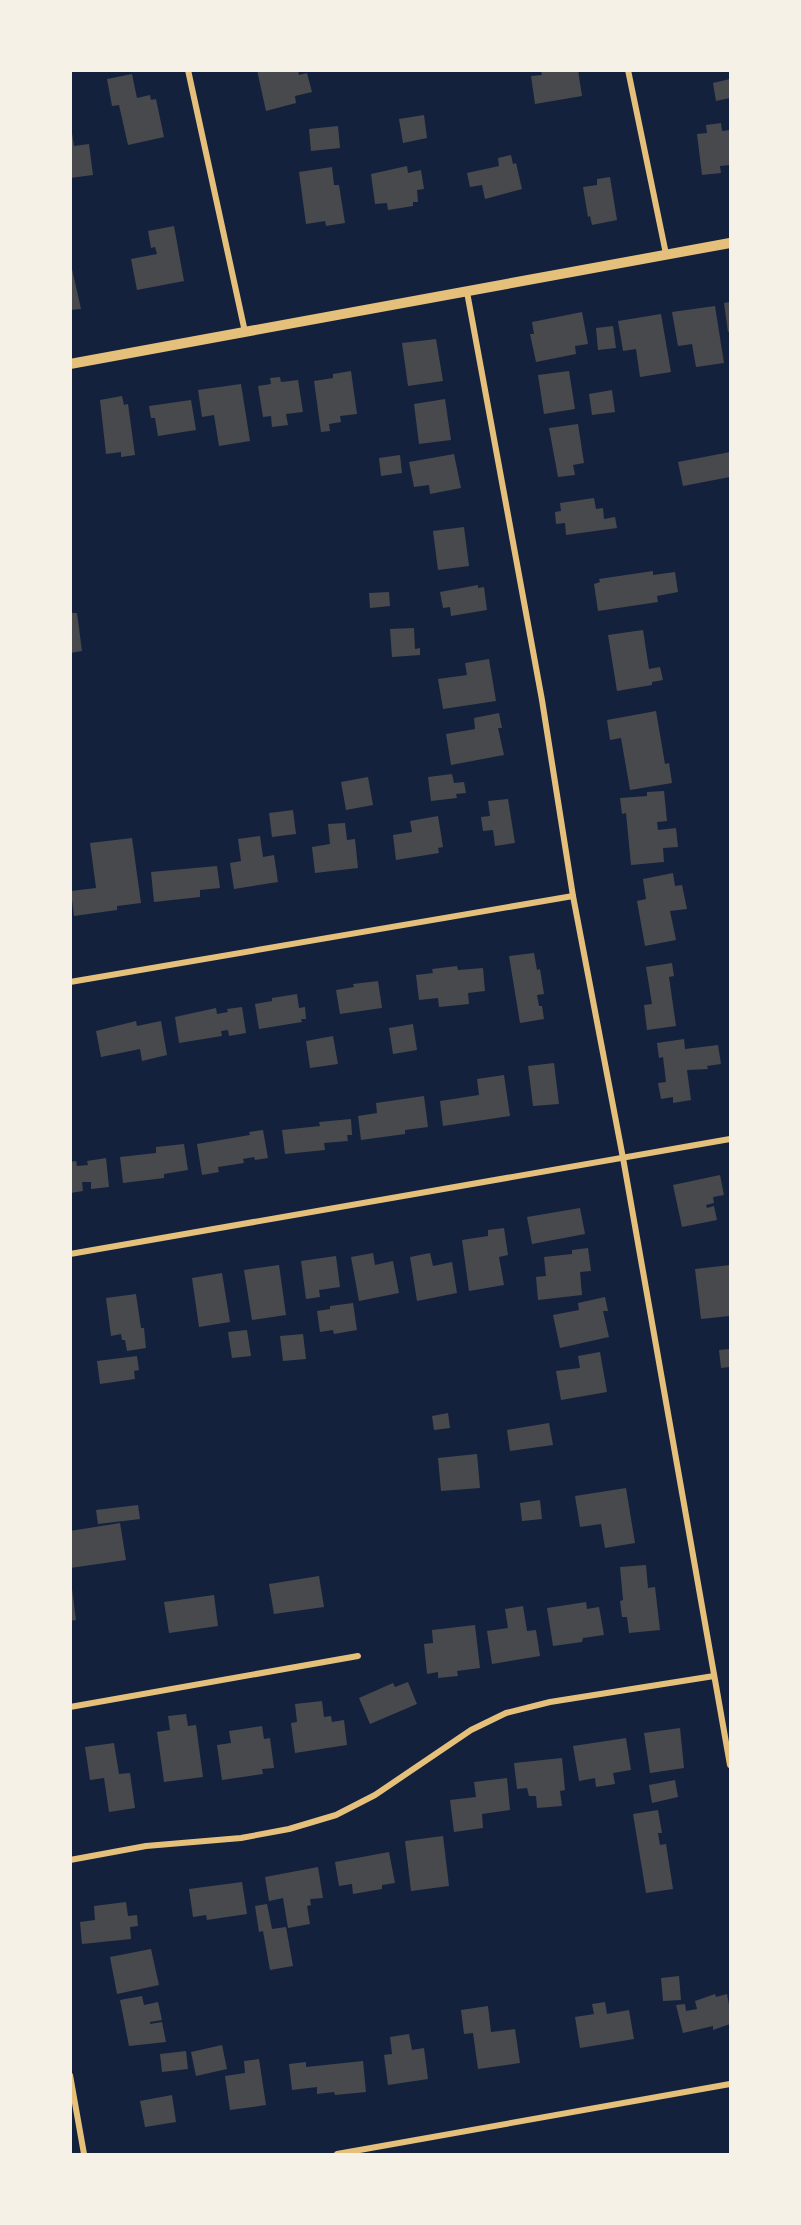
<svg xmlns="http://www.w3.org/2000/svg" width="801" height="2225" viewBox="0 0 801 2225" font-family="Jost,sans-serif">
<rect width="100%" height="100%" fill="#14213d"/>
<!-- building -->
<g fill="#48494c">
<path d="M257,70H298L299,75L307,73L312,92L295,96L296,103L266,111Z"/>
<path d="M541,70H578L582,96L535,104L531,76L542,75Z"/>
<path d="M132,74L137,98L150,95L151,100L156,99L164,137L128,145L119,105L112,106L107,79Z"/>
<path d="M730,79V98L716,101L713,83Z"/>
<path d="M424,115L427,138L403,143L399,119Z"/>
<path d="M721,123L722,131L730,130V165L720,166L721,173L702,175L697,134L707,133L706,125Z"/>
<path d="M338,126L340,148L311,151L309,129Z"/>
<path d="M72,133L74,146L89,144L93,175L70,178Z"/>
<path d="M511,155L513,164L516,163L522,189L485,199L482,185L470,187L467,173L499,166L498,158Z"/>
<path d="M407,166L408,173L421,170L424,189L417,190L418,202H413V206L388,210L387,203L375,204L371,174Z"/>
<path d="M332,167L334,185H339L345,223L326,226L325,221L306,224L299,172Z"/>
<path d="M610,177L617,220L592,225L590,216L588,217L583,187L597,185V179Z"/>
<path d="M174,226L184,281L137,290L131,259L157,254L155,247L151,248L148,231Z"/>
<path d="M70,260L81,309L70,310Z"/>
<path d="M730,302V331L728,332L724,303Z"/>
<path d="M715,306L724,363L696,367L692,344L678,346L672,312Z"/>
<path d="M582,312L588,344L575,346L576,354L536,362L530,334H534L532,322Z"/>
<path d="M661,314L671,372L640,377L636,349L623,351L618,321Z"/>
<path d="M613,326L616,348L598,350L596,328Z"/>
<path d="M436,339L443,381L408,386L402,343Z"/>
<path d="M351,371L357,414L340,416L341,422L329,424L330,431L321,432L314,381L333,378V374Z"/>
<path d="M569,371L575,409L544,414L538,375Z"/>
<path d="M280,377L281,382L298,380L303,412L286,414L288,425L272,427L271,416L263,417L258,386L271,384L270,378Z"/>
<path d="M241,384L250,441L219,446L214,415L202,417L198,390Z"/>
<path d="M612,390L615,412L592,415L589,394Z"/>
<path d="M122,396L124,405L128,404L135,455L121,457V452L106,454L100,400Z"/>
<path d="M445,399L451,440L419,444L414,404Z"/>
<path d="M191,400L196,430L158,436L155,418H151L149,406Z"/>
<path d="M578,424L584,463L573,465L575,475L558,477L549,428Z"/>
<path d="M730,452V477L683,486L678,462Z"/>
<path d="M454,454L461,488L430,494L429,485L414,487L409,462Z"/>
<path d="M400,455L402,473L381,476L379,458Z"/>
<path d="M594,498L596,509L603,508L604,519L615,517L617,528L566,535L565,523L556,524L555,512L561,511L560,503Z"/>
<path d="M464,527L469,566L438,570L433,531Z"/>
<path d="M653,571V575L675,572L678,592L657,596L658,602L598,611L594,584L600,582L599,579Z"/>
<path d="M478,585V588L484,587L487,610L451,616L450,607L443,608L440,592Z"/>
<path d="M389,592L390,606L370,608L369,593Z"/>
<path d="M70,613H77L82,651L70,653Z"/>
<path d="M414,628L415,649L420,648V655L392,657L390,629Z"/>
<path d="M643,630L649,669L660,667L663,680L652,682V685L617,691L608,635Z"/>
<path d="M489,659L496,701L443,709L438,679L467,675L465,663Z"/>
<path d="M656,711L665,764L669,763L672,783L630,790L621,738L610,740L607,720Z"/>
<path d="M499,713L502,728H498L504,755L451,765L446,734L475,729L474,718Z"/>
<path d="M452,774L454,783L464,782L466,793L456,794L457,798L431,801L428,777Z"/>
<path d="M368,777L373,805L346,810L341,782Z"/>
<path d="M664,791L667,821L657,822L658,830L676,828L678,847L663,848L664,862L631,865L626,813L622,814L620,798L647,796V792Z"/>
<path d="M508,799L515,843L495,846L493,830L483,831L481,817L490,816L488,801Z"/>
<path d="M293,810L296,834L272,837L269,813Z"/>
<path d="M438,816L443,847L438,848L439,853L396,860L393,835L412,832L410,821Z"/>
<path d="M345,823L347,840L355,839L358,868L315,873L312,847L330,844L328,824Z"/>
<path d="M260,836L263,857L274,855L278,882L234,889L230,863L241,861L238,839Z"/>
<path d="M132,838L141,903L117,906V910L74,916L71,891L96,888L90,843Z"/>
<path d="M217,866L220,888L200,890V897L154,902L151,872Z"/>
<path d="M673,873L675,886L682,885L687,909L670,911L676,940L645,946L637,901L646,899L643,879Z"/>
<path d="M534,953L537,970L540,969L544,994L537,995L539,1006H542L544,1019L520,1023L509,956Z"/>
<path d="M672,963L674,976L669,977L676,1026L647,1030L644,1005L652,1004L646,967Z"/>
<path d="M457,966L458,970L483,968L485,991L468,993L469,1004L439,1007L438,998L419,1000L416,975L433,973L432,969Z"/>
<path d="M378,981L382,1008L340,1014L336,990L354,987L353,984Z"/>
<path d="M297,994L299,1008L305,1007L306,1019H301L302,1022L259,1029L255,1004L272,1001V998Z"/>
<path d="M242,1007L246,1033L229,1036L228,1030L221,1031L222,1036L179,1043L175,1017L216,1008L217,1014L228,1012L227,1009Z"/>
<path d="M136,1021L137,1026L161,1021L167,1055L142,1061L140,1049L101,1057L96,1031Z"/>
<path d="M413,1024L417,1050L393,1054L389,1028Z"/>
<path d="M333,1036L338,1064L310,1068L306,1041Z"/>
<path d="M684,1039L685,1049L718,1045L721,1064L707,1066L708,1069L687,1070L691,1100L673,1103V1097L661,1099L658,1083L666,1082L663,1057L659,1058L657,1043Z"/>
<path d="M554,1063L559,1104L533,1106L528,1066Z"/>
<path d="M504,1075L510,1116L443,1126L440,1101L479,1095L477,1079Z"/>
<path d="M424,1096L428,1127L405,1130V1134L361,1140L358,1116L377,1113L376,1103Z"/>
<path d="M351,1119L352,1135H347L348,1141L324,1143L325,1150L285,1154L282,1130L320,1126L319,1122Z"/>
<path d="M263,1130L268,1158L255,1160L254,1157L243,1159L244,1163L218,1167L219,1172L202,1175L197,1144L250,1135L249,1132Z"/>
<path d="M184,1144L188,1170L164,1174V1178L123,1183L120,1157L156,1153V1147Z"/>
<path d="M106,1158L109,1187L91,1189V1182H82L83,1191L70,1193V1162L76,1161L77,1166L88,1165L87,1161Z"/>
<path d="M720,1175L724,1195L713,1197L714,1203L706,1205L707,1208L714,1206L717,1220L682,1227L673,1185Z"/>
<path d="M580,1208L585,1234L532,1244L527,1217Z"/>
<path d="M504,1228L508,1255L499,1257L504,1285L469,1291L462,1240L488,1236V1230Z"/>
<path d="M588,1248L591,1271L580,1272L582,1295L538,1300L536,1277L546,1276L544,1257L572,1254V1250Z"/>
<path d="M373,1253L375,1265L393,1261L399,1293L359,1301L351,1257Z"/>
<path d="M430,1253L433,1266L452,1262L457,1293L417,1301L410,1257Z"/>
<path d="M336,1256L340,1287L319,1290L320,1297L306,1299L301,1261Z"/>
<path d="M279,1265L286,1315L252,1320L244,1270Z"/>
<path d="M730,1265V1316L701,1319L695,1269Z"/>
<path d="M222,1273L230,1322L199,1327L192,1278Z"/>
<path d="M136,1294L141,1328H144L146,1348L127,1351L125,1340H122L121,1334L111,1336L106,1298Z"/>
<path d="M605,1297L608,1311H603L609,1337L560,1348L553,1315L579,1310L578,1303Z"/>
<path d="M353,1303L357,1330L334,1334L333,1330L320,1332L317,1311L330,1309V1306Z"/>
<path d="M247,1330L251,1356L232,1358L228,1332Z"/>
<path d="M303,1334L306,1359L283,1361L280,1336Z"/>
<path d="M730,1349V1367L721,1368L719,1350Z"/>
<path d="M600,1352L607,1392L561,1400L556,1371L580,1368L578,1356Z"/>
<path d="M137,1356L139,1370L134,1371L135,1379L100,1384L97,1361Z"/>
<path d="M448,1413L450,1428L434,1430L432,1416Z"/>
<path d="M549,1423L553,1445L510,1451L507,1430Z"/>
<path d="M477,1454L480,1488L441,1491L438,1458Z"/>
<path d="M626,1488L635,1543L605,1548L601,1524L580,1527L575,1496Z"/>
<path d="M540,1500L542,1519L522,1521L520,1503Z"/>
<path d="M138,1505L140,1519L98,1524L96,1510Z"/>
<path d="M120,1523L126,1560L70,1568V1531Z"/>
<path d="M646,1565L648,1588L655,1587L660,1630L629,1633L627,1617H622L620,1601L623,1600L620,1567Z"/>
<path d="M319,1576L324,1607L274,1614L269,1584Z"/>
<path d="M72,1589L76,1620L70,1621V1590Z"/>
<path d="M214,1595L218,1626L169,1633L164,1602Z"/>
<path d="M586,1602L587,1609L599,1607L604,1635L583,1638L582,1642L553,1646L547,1608Z"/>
<path d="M523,1606L527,1631L536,1630L540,1656L492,1664L487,1631L508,1628L505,1609Z"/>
<path d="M475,1625L480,1668L457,1671L458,1676L438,1678V1672L427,1674L424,1644L433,1643L432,1630Z"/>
<path d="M408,1682L417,1704L370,1724L359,1698L393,1683L395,1687Z"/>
<path d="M322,1701L324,1717L331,1716L332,1722L344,1720L347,1745L295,1753L291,1723L297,1722L295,1704Z"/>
<path d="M186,1714L188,1726L196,1725L203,1777L164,1782L157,1732L170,1730L168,1716Z"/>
<path d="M262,1726L264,1739L270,1738L274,1768L262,1769L263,1774L222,1780L217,1745L231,1743L229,1731Z"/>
<path d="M680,1728L684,1768L650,1773L644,1733Z"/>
<path d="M626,1738L631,1770L613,1773L615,1784L596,1787L595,1778L579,1781L573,1746Z"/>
<path d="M114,1743L119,1774L130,1773L135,1808L109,1812L104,1778L90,1780L85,1747Z"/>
<path d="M562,1758L565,1790L560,1791L562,1806L537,1808L536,1796H529L527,1788L517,1789L514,1763Z"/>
<path d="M507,1778L510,1810L482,1814L483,1828L454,1832L450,1800L476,1797L474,1782Z"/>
<path d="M675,1780L678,1797L652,1803L649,1785Z"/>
<path d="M658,1810L662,1833H658L660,1845L666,1844L673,1889L646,1893L633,1814Z"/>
<path d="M443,1836L449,1886L411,1891L405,1841Z"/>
<path d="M389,1852L395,1883L382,1885V1889L353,1894L352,1884L339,1886L335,1862Z"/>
<path d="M318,1867L323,1898L310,1899L311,1905L307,1906L310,1924L288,1928L283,1898L269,1901L265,1877Z"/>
<path d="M242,1882L247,1914L207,1920L206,1915L193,1917L189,1889Z"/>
<path d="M126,1902L128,1916L137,1915L138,1926L130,1927L131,1939L82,1944L80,1922L95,1920L94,1906Z"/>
<path d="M267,1904L272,1929L286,1927L293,1966L270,1970L263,1931L259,1932L255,1906Z"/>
<path d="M151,1949L159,1985L117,1994L110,1957Z"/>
<path d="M679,1976L681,2000L663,2001L661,1978Z"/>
<path d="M715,1994L716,1997L727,1994L730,2011V2024L713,2030V2026L683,2033L676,2005L685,2004L686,2011L697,2009L695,2001Z"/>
<path d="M142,1996L144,2005L158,2002L162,2020L150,2022V2024L162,2022L166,2042L129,2046L120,2000Z"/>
<path d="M605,2002L607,2014L629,2010L634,2039L580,2048L575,2017L594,2014L592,2004Z"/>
<path d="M488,2006L491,2032L515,2029L520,2063L478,2069L473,2033L464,2034L461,2010Z"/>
<path d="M409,2034L412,2050L424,2048L428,2079L388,2085L384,2055L392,2054L390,2037Z"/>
<path d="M222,2045L227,2069L196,2076L191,2052Z"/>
<path d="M186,2051L188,2069L162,2072L160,2054Z"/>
<path d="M259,2059L266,2105L230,2110L225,2076L245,2073L244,2061Z"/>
<path d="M363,2061L366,2092L335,2095L334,2092L317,2094V2087L292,2090L289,2064L306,2062V2067Z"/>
<path d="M172,2095L176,2122L145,2127L140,2101Z"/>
</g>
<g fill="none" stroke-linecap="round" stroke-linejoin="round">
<!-- minor -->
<g stroke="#e5c07b" stroke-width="6">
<path d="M188,70L245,332"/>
<path d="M628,70L666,254"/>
<path d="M467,292L542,700L573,896L623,1158L730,1765"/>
<path d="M70,982L573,896"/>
<path d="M70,1254L730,1139"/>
<path d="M70,1707L358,1656"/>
<path d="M70,1860L146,1846L241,1838L289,1829L336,1815L375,1795L471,1730L506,1713L550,1702L714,1676"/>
<path d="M70,2075L84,2154"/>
<path d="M337,2154L730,2084"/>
</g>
<!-- tertiary -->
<path stroke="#e5c07b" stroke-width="10" d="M70,364L730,243"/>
</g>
<!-- border -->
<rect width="801" height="2225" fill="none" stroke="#f6f1e7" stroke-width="144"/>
</svg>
